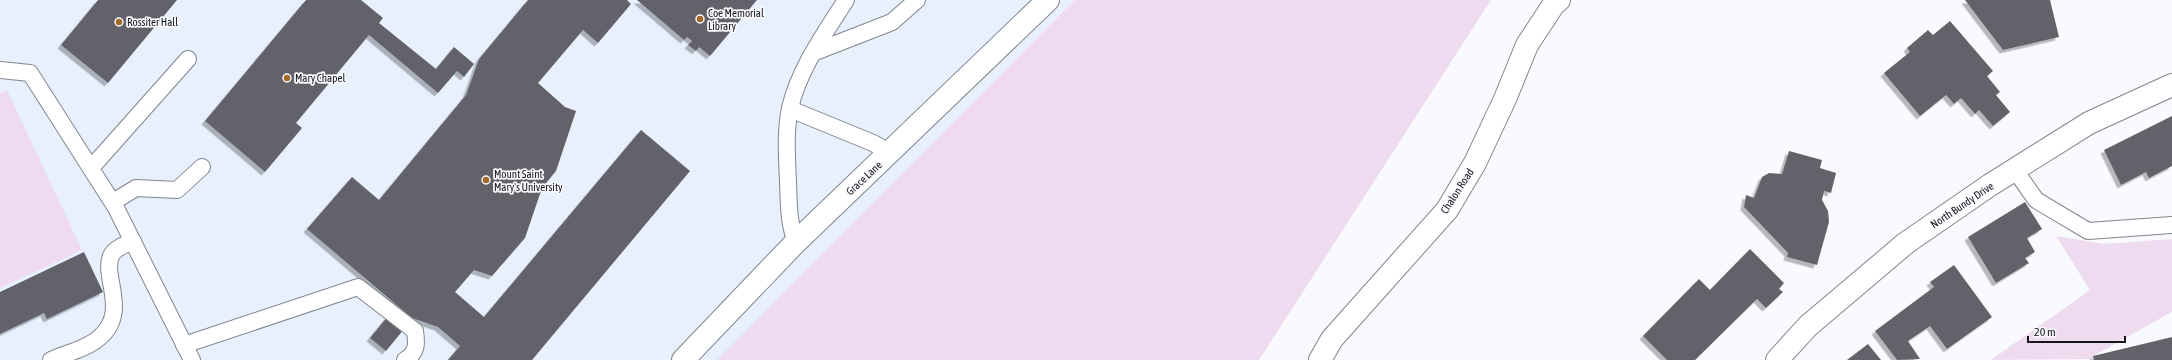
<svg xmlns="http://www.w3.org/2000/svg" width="2172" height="360" viewBox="0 0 2172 360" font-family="'Asap Condensed',sans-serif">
<defs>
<filter id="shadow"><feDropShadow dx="-3.5" dy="3.5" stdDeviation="0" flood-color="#0004"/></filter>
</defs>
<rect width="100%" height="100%" fill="#f8fafe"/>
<!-- built -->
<path fill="#e7f0fc" d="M0,0H1149L797,360H0Z"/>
<!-- green -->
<g fill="#efdbef">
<path d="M1075,0H1491L1259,360H717Z"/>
<path d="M7,90L82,250L0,288V93Z"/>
<path d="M2056,236L2104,244L2172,239V312L2093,356L2094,359L1991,360L2090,290Z"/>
</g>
<!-- building -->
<g fill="#64626b" filter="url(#shadow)">
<path d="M98,0H177L108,83L61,45Z"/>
<path d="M306,0H361L383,18L379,23L436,69L454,47L474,64L464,77L457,71L438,93L369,35L296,123L302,128L265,172L205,121Z"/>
<path d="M528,0H627L631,4L598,43L583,30L538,83L565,107L576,111L556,171L542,188L525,238L492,276L474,270L455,292L484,317L641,130L690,171L532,360H448L460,346L438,327L412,318L307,229L352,177L379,200L466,95L479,59Z"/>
<path d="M637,0H757L710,56L699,47L696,51L688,45L692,41L687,37L684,40Z"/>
<path d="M1965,0H2050L2059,37L2003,50Z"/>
<path d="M1950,21L1993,71L1987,76L2000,92L1996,95L2010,112L1993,126L1979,110L1975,114L1961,98L1954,104L1946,95L1920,116L1884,73L1910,52L1907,48L1928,30L1933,35Z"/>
<path d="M2172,116V166L2149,178L2146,172L2121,185L2104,150Z"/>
<path d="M1789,151L1822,160L1820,168L1836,173L1831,193L1824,191L1822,200L1828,211L1829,222L1817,265L1787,257L1788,253L1744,207L1746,195L1754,198L1762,177L1769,173L1782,174Z"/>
<path d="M2025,202L2042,229L2027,238L2035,252L2025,258L2029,263L1996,283L1968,237Z"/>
<path d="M1750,249L1784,283L1779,289L1783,292L1766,308L1757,299L1695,360H1667L1643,336L1699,279L1710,290Z"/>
<path d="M84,252L103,292L47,319L44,313L0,334V292Z"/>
<path d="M1954,265L1992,317L1947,349L1930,326L1908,341L1920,359L1897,360L1875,331L1934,287L1930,282Z"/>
<path d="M388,316L404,329L386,351L370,338Z"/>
<path d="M2172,337V360H2094L2093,356Z"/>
<path d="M1868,344L1881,360H1847Z"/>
</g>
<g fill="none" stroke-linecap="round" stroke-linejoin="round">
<!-- lane casing -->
<g stroke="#80868e" stroke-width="18">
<g id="lane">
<path d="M815,52L892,22L917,0"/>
<path d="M0,70L30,73L116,208L192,360"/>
<path d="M790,109L873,143L890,153"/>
<path d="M91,168L188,59"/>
<path d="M2015,170L2036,200L2088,231L2172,225"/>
<path d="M113,202L136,188L177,190L202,167"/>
<path d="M796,242C788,222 789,203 788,182C787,157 785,132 790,108C799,69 825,33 846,0"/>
<path d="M184,345L358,287L415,331C417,344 417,353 405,360"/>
<path d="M51,360C67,353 86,349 99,338C131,311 100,275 112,254C116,248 126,244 133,241"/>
</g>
</g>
<!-- street casing -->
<g stroke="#80868e" stroke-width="24">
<g id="street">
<path d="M683,360L796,242L1048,0"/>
<path d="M1320,360L1332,339L1447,210L1475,163L1505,99L1527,45L1554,4L1559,0"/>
<path d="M1777,360L1808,326L1906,243L1990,185L2089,123L2172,85"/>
</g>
</g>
<!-- lane -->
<use href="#lane" stroke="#fff" stroke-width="16"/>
<!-- street -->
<use href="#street" stroke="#fff" stroke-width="22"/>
</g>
<!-- markers -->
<g fill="#a26927" stroke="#f8fafe" stroke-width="1.5">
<circle cx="700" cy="19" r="4"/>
<circle cx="119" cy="22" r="4"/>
<circle cx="287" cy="78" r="4"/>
<circle cx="486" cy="180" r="4"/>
</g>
<g text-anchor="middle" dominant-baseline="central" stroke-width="3.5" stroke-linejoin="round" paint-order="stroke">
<!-- poi labels -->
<g font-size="11" fill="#141619" stroke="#f8fafe" text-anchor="start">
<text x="708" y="13">Coe Memorial<tspan x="708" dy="13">Library</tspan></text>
<text x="127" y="22">Rossiter Hall</text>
<text x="295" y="78">Mary Chapel</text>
<text x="494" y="174">Mount Saint<tspan x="494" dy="13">Mary's University</tspan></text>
</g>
<!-- street labels -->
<g font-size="11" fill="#141619" stroke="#f8fafe">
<text transform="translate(864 178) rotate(-43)">Grace Lane</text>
<text transform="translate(1457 191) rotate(-57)">Chalon Road</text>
<text transform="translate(1962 205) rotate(-34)">North Bundy Drive</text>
</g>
</g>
<!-- scale -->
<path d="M2028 336v6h97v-6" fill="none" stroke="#141619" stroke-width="2"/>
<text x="2034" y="336" font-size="12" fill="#141619" stroke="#f8fafe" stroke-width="3" paint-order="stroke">20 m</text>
</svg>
